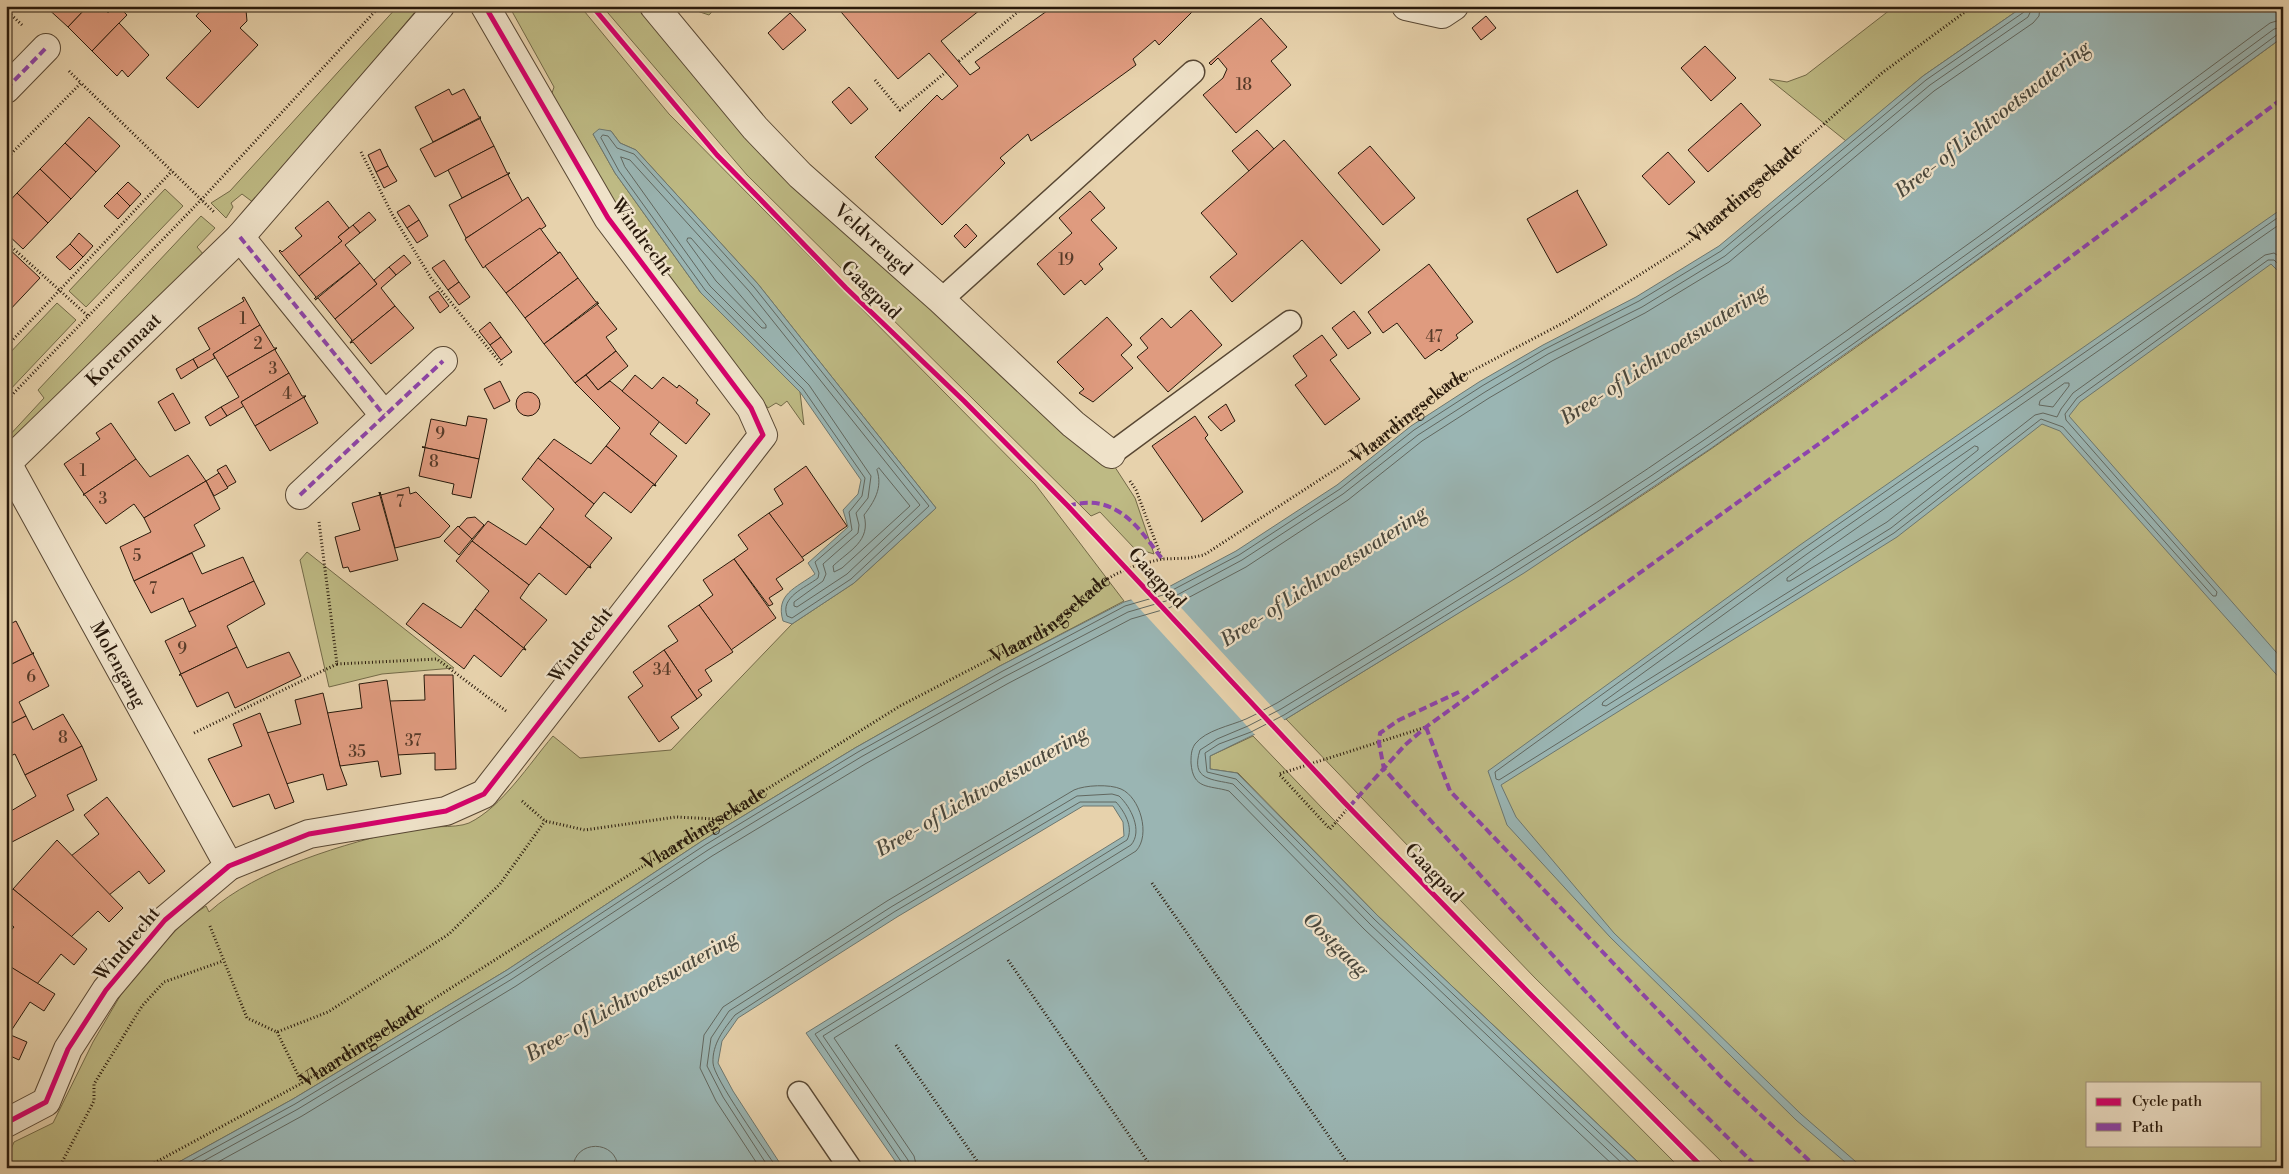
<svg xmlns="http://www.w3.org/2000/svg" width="2289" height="1174" viewBox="0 0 2289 1174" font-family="'Libre Bodoni',serif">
<rect width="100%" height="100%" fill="#e7d2ac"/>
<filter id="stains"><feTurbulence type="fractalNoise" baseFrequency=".004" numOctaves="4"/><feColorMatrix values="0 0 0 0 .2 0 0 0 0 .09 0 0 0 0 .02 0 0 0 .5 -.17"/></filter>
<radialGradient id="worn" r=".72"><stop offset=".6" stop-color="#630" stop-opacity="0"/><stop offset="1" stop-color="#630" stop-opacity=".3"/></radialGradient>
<!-- green -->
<g fill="#beba84" stroke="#736a48" fill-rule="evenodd">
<path d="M398,6H420L254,203L242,194L231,203L233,207L226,218L211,203L230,191Z"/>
<path d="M509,6H580L669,114L1035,484L1124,601L998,667L855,748L702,841L507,970L293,1099L168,1168H6V1161L14,1142L53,1123L93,1042L133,974L187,919L206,906L209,912C256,869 347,843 408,829C424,825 455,829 469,823C502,807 529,764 553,736L580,758L671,750L792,624L854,583L936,508L758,284L636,150L620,143L611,131L593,134L615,173L701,293L800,392L804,425L787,401L781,406L776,403L768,408L625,222L549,102L554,87Z"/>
<path d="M602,6H637L777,167L1111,461L1135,498L1154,554L1134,548L1100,512L1091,516L747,175Z"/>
<path d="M682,6H717L709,15Z"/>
<path d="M1895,6H2024L1923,76L1846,141L1769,79L1787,82L1806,75Z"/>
<path d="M2283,37V1168H1728L1535,978L1286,719C1429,631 1573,544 1711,449C1905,315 2094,176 2283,37ZM2088,1083H2260V1145H2088Z"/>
<path d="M165,189L183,206L86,307L69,291Z"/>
<path d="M201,216L215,228L197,247L204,255L10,442L7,438L44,398L38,390Z"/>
<path d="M57,303L76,320L6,394V357Z"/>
<path d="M307,552L326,567L454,668L382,674L329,687L300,560Z"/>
<path d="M1253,736L1323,809L1680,1168H1644L1638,1162L1378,916L1238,773L1210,769V756Z"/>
</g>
<!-- water -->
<g fill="#9ab5b3" stroke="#6c7770">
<path d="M2024,6H2283V37L1930,294L1710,449L1524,573L1286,719L1210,756V769L1237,773L1378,916L1644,1168H900L806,1033L1124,836L1123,822L1113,806H1083L897,917L738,1018L722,1041L718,1063L733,1091L783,1168H601L597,1164L584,1168H168L293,1099L507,970L702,841L855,748L998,667L1124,602L1161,591L1236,551L1337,485L1411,426L1479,382L1543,345L1636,297L1719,246L1923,76Z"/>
<path d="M599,129L611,131L620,143L636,150L758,284L936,508L854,583L792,624L783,621C775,594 796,588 815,574L808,563L848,527L843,510L858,494L861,480L800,392L701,293L615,173L593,134Z"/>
<path d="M2283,208V276L2271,264L2080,402L2069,416L2283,660V682L2060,431L2042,424L1897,537L1501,785L1516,817L1614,933L1801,1114L1863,1168H1852L1796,1120L1610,937L1507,825L1488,771L1800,545Z"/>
</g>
<!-- pier -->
<path fill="#e7d2ac" d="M1162,587L1286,722L1257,737L1129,597Z"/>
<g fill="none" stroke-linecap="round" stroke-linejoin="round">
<!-- shore -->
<g stroke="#61675f" stroke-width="1">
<path d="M603,135L608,136L617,148L634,154L754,287L929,506L851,579L792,618L787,616C780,597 805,588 818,578L819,573L815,562L852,530L849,512L862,496L865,478L803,389L705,290L619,171L601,138Z"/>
<path d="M621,157L630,160L749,291L920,505L847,574L797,607L794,606V602L823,581L826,574L823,564L858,533L859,525L856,513L868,498L871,476L809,385L710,286L625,167Z"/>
<path d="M2283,214L1803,549L1495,772L1496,779L1499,780L1894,533L2041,419L2063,427L2213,596H2216L2217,592L2066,420L2065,414L2077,398L2268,260H2274L2283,269"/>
<path d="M2283,222L1807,554L1603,702L1602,705L1606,706L1891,528L2035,415L2043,413L2057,417L2061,409L2073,393L2265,255L2274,253L2283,259"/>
<path d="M688,238H691L766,325V328H762L716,281L687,241Z"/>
<path d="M2065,383H2069V386L2053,407L2039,405L2040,401Z"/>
<path d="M1975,446L1978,447V450L1887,522L1790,581H1787V578L1811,560Z"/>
<path d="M879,468L910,506L842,568L834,572L833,566C850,550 871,541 864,515C874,502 883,488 877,470Z"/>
<path d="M178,1168L295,1104L509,974L705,845L858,752L1001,672L1125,606L1163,595L1239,555L1340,489L1414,430L1482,386L1545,349L1639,301L1721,251L1926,80L2024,12L2027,6"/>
<path d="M191,1168L298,1109L512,979L708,850L861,757L1004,677L1128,612L1166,601L1242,560L1343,494L1418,435L1485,392L1548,354L1642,307L1725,256L1930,85L2028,17L2033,6"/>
<path d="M207,1168L302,1116L516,986L712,856L865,764L1007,684L1131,619L1169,608L1246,567L1348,500L1422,441L1489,398L1552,361L1645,313L1729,262L1934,91L2033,23L2039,16L2040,6"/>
<path d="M573,1168C574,1139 617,1139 618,1168"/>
<path d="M760,1168L716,1101L700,1068L704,1035L723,1007L887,901L1074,790C1085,785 1110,784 1121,789C1140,797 1151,835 1136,851L834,1038L914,1156L917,1168"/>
<path d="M769,1168L723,1097L707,1066L711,1038L729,1011L891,907L1077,796L1112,794L1119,796C1131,807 1143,831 1131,845L823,1036L908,1160L910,1168"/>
<path d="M777,1168C766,1152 713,1077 713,1063C712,1044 724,1029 735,1015L894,912L1080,802H1116C1124,811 1134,827 1127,840L815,1034L902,1163L903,1168"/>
<path d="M1616,1168L1364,929L1229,791C1209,785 1193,790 1191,763C1191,756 1191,750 1195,744C1206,730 1230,726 1246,719C1257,714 1267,708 1277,703C1420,615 1563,528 1700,433C1893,301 2082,162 2270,23L2283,19"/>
<path d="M1627,1168L1370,924L1233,784C1213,779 1190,781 1200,750L1217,739L1248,726L1281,709C1423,622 1566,535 1704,440C1897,307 2086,168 2274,29L2283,27"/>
<path d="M1636,1168L1374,919L1236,779L1207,772L1205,753L1219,744L1251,732L1284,715C1427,627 1570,540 1708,445C1901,313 2090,173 2278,34L2283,33"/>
</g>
</g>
<!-- building -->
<g fill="#df9b7f" stroke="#28190b">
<path d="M45,6H88L68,27Z"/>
<path d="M88,6H102L108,13L115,6H118L127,15L92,51L68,27Z"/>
<path d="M205,6H249L246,10L247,21L240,28L258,45L198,108L166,78L211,31L196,16Z"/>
<path d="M836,6H985L941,41L970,75L980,68L975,62L1054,6H1198L1159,45L1155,40L1133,59L1136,65L1031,141L1028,134L1000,158L1005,163L942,225L875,157L937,95L942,100L958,86L929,53L898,79Z"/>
<path d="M790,13L806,30L783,50L768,33Z"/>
<path d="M1486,16L1496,28L1481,40L1472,28Z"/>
<path d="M1261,18L1287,47L1271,61L1291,85L1236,133L1203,95L1223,78L1227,69L1218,58L1211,65L1209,63Z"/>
<path d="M119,23L149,55L128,77L122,70L117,76L92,51Z"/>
<path d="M1705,46L1736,78L1711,101L1681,68Z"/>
<path d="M849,87L868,109L851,124L832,102Z"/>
<path d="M449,89L452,95L464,89L479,117H481L433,142L415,107Z"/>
<path d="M1741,103L1761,125L1708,172L1688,150Z"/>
<path d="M89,117L120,146L96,172L65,143Z"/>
<path d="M481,118L480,119L494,146L435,177L420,149Z"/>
<path d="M1257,130L1274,149L1249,171L1232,151Z"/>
<path d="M1284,140L1380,250L1341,284L1302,240L1232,302L1210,277L1237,254L1201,213Z"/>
<path d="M65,143L96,172L71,199L40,169Z"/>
<path d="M494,146L507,173H510L462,198L448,170Z"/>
<path d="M1370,146L1415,198L1383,225L1338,173Z"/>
<path d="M380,149L388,166L376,172L368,155Z"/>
<path d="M1668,152L1695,182L1669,205L1642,176Z"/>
<path d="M388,166L397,181L384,188L376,172Z"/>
<path d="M40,169L71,199L48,223L17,193Z"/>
<path d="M510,173L508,175L523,202L466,238L449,205Z"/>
<path d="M128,182L141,194L130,206L117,193Z"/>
<path d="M1578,190L1577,192L1607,245L1557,273L1527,219Z"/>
<path d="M1090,191L1105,208L1091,220L1117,248L1099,264L1103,269L1085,285L1081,280L1064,295L1037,264L1072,233L1059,218Z"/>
<path d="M17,193L48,223L23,249L6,233V205Z"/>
<path d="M117,193L130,206L118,219L104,206Z"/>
<path d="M528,197L546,226L483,268L465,239Z"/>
<path d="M328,201L349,228L338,237L342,241L299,276L279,251L280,250L282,252L302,236L295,228Z"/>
<path d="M409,205L419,220L407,228L397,212Z"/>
<path d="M369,212L376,220L360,233L353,225Z"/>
<path d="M419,220L428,236L417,243L407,228Z"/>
<path d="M966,224L977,236L965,248L954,236Z"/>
<path d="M353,225L360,233L345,245L360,263L314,299L316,297L299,276L342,241L338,237Z"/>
<path d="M540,228L558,253L560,252L506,293L485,266Z"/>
<path d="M79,233L93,246L83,257L70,244Z"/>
<path d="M70,244L83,257L70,270L56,257Z"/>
<path d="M6,246L40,278L6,314Z"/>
<path d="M560,252L578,278L525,318L506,293Z"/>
<path d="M404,255L411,263L396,275L389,267Z"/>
<path d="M444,260L459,282L448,290L432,268Z"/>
<path d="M360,263L377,284L335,319L318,298L315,300Z"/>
<path d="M1429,264L1473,322L1456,335L1458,338L1441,351L1439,349L1425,359L1397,323L1383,333L1368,312Z"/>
<path d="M389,267L396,275L381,288L395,306L350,343L352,340L335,319L377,284L374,280Z"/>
<path d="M578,278L596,302H598L544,344L525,318Z"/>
<path d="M459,282L470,297L459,305L448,290Z"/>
<path d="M438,291L449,306L440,313L429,297Z"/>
<path d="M244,297L260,325L213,354L215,358L198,368L193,359L210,349L198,328L244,301L242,298Z"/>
<path d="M599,303L597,304L617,329L606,337L616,351L575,383L544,344Z"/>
<path d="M395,306L414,328L371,364L353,342L350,343Z"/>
<path d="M1191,310L1222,345L1168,392L1137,357L1148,348L1140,338L1162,318L1171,328Z"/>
<path d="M1354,311L1371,333L1348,349L1332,328Z"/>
<path d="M1107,317L1132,345L1121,355L1133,368L1093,402L1079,393L1084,389L1057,362Z"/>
<path d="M490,322L501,337L490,345L479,331Z"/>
<path d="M260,325L274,348H277L227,377L213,354Z"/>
<path d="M1322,335L1337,355L1330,360L1360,399L1325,425L1295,385L1307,376L1293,356Z"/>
<path d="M501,337L512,352L501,360L490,345Z"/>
<path d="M277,348L275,350L289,373L241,402L244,406L227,416L221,407L239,397L227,377Z"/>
<path d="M616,351L628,366L598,390L586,375Z"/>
<path d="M193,359L198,368L181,379L176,369Z"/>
<path d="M289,373L302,396H306L255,426L241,402Z"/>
<path d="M586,375L598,390L610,381L660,421L650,434L677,456L655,484L656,486L606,446L620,428L575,383Z"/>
<path d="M635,375L652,389L663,377L677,388L679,385L698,400L696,403L710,414L686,444L622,391Z"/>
<path d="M500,381L510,401L494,409L484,389Z"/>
<circle cx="528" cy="404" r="12"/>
<path d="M173,393L190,423L175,431L158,402Z"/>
<path d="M306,396L304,398L318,423L270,451L255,426Z"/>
<path d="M1226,404L1235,421L1221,431L1208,417Z"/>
<path d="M221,407L227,416L210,426L205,417Z"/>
<path d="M468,416L487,419L479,459L422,447H425L431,419L466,426Z"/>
<path d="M1195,416L1208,435L1205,438L1243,492L1201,522L1203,519L1152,446Z"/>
<path d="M111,423L136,459L83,495L84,494L64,464L100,439L96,433Z"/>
<path d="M554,439L591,464L606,446L656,486L653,485L631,513L604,492L594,504L538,458Z"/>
<path d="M422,447L479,459L471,498L452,494L454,484L419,476L425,448Z"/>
<path d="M188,455L206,481L144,518L134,504L106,524L85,495H83L136,459L150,477Z"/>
<path d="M538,458L594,504L585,516L612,538L590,565L591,568L540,527L554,509L522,479Z"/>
<path d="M226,465L236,482L227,487L217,470Z"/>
<path d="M806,466L847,526L801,558L769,513L783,504L774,489Z"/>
<path d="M219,473L228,488L214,496L206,481Z"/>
<path d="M206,481L220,509L194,525L205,546L134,581L120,547L151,532L144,518Z"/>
<path d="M409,487L410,494L416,492L450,526L440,537L395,548L380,492L381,495Z"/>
<path d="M379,492L398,560L350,572L348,567L343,568L335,537L360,530L352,503L380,495Z"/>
<path d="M769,513L804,560L776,579L783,589L769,598L773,604L769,606L734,559L748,549L738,535Z"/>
<path d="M475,517L484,525L472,539L459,527L467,518Z"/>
<path d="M488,521L526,545L540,527L591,568L588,567L566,595L539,573L529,585L472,541Z"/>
<path d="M458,526L472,539L459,555L444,541Z"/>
<path d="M472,541L529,585L520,598L547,620L524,647L526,650L475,609L489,591L456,561Z"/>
<path d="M192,553L202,574L243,557L254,581L189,612L183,598L151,613L134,581Z"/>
<path d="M734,559L776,618L731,650L699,605L713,595L703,580Z"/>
<path d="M254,581L265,604L227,626L237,647L179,675L181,674L165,641L196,626L189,612Z"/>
<path d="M423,603L461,628L475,609L526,650L523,649L501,677L474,655L464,669L406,624Z"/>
<path d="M699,605L733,652L705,670L712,681L698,690L702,695L697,699L664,650L678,641L668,626Z"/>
<path d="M16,621L32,653H34L6,667V626Z"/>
<path d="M237,647L247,668L289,652L301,676L235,708L228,692L197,707L181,675H179Z"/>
<path d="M664,650L697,699L671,717L679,728L659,742L628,697L643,686L633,672Z"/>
<path d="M34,653L33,654L49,686L19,702L26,716L6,726V667Z"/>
<path d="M424,675H453L456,769L435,770V753L397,755L389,701L425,700Z"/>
<path d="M387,680L401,774L381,777L378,761L340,766L327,713L362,708L359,684Z"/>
<path d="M323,693L340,766L347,785L327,790L323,774L286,784L267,733L301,724L295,700Z"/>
<path d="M260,713L294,802L275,809L269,794L233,807L208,759L242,746L233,724Z"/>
<path d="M63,714L82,746L25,775L15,754L6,758V726L26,716L33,730Z"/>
<path d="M82,746L97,780L67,795L74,810L10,843L6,836V814L36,796L25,775Z"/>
<path d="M107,797L165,871L149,884L139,871L109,895L71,856L99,834L84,815Z"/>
<path d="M57,840L123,908L109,922L98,911L71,937L13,889Z"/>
<path d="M13,889L87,949L74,965L61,954L37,984L6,964V936L14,927L6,921V897Z"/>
<path d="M6,964L55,994L44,1011L30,1002L9,1034L6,1033Z"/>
<path d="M6,1033L27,1042L19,1060L6,1054Z"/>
</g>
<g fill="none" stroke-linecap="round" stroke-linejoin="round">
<!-- lane casing -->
<g stroke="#584733" stroke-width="25">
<g id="lane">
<path d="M941,300L1193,72"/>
<path d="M1111,454L1290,322"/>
<path d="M799,1093L850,1168"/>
</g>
</g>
<!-- street casing -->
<g stroke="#584733" stroke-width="30">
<g id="street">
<path id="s2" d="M654,6L755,128L800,175L941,300L1073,424L1111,454"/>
<path d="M1406,6L1442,14L1454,6"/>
<path d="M6,89L46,48"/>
<path d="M240,237L384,415"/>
<path id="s3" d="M7,463L229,866"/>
<path id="s4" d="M6,464L240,237L440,6"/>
<path d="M300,495L443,361"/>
<path d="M6,1123L46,1102L68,1049L106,990L165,920L229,866L309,834L446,811L484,794L763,435L751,408L608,218L485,6"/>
</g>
</g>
<!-- path -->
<g stroke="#28190b" stroke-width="3" stroke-dasharray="1 2.5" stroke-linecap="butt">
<path d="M6,10L22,25"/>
<path d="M959,61L1025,6"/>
<path d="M69,71L81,83"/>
<path d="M875,80L900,110L946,72"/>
<path d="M361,152L392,214L431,278L502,365"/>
<path d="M6,159L81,83L215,213"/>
<path d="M6,242L88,316"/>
<path d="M6,347L172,171"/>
<path d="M6,401L201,200L380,6"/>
<path d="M1130,481L1136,490L1162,559"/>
<path d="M337,664L437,659L506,711"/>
<path d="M194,733L337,664L319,522"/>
<path d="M522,801L545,821L585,830L676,817L716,819"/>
<path d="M1349,807L1330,829L1279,774L1426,727"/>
<path d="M1152,883L1351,1168"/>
<path d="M210,926L247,1018L277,1032L328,1012L449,934L500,884L545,821"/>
<path d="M1008,960L1152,1168"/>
<path d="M277,1032L302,1083"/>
<path d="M896,1045L982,1168"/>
<path d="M59,1168L94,1101V1084L142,1006L164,982L223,961"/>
<path id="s1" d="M145,1168L302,1083L581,905L900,706L1046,630L1099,584L1116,574L1137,565L1162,559L1189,558L1204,555L1370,447L1449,383L1565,322L1685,246L1882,73L1973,6"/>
</g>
<!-- lane -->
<use href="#lane" stroke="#efe2c9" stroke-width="22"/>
<!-- street -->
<use href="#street" stroke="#efe2c9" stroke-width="28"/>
<!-- quiet -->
<g stroke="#8e44ad" stroke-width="4" stroke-dasharray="8 4" stroke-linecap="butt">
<path d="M6,89L46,48"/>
<path d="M240,237L384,415"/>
<path d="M300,495L443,361"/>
<path d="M1068,506C1115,492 1138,526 1162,559"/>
<path d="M1459,692L1399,720L1380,733L1379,743L1384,769L1625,1035L1758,1168"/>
<path d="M1426,727L1450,791L1724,1080L1817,1168"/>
<path d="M1349,807L1405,745L1426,727L1881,399L2283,98"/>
</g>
<!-- cycleway casing -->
<g stroke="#efe2c9" stroke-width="8">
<g id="cycleway">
<path d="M592,6L717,155L759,198L846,288L964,401L1068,506L1343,801L1529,993L1703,1168"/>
<path d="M6,1123L46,1102L68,1049L106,990L165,920L229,866L309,834L446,811L484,794L763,435L751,408L608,218L485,6"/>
</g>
</g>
<!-- cycleway -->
<use href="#cycleway" stroke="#d6006c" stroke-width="5"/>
</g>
<g text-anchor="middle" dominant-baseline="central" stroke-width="4.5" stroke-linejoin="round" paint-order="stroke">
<!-- number labels -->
<g font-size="16" fill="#563a28">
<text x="1244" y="85">18</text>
<text x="1066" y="260">19</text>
<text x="243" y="319">1</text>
<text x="1434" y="337">47</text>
<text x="258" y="344">2</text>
<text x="273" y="369">3</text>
<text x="287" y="394">4</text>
<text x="440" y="434">9</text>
<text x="434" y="462">8</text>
<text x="83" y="471">1</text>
<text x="103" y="499">3</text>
<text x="400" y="502">7</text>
<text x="137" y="556">5</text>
<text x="153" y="589">7</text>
<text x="182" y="649">9</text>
<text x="662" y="670">34</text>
<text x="31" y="677">6</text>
<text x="63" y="738">8</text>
<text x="413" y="741">37</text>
<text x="357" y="752">35</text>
</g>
<!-- street labels -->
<g font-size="19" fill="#28190b" stroke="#efe2c9">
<text stroke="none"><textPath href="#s1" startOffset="1884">Vlaardingsekade</textPath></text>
<text transform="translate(642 237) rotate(54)">Windrecht</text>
<text stroke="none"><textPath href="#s2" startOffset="321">Veldvreugd</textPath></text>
<text transform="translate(871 290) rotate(44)">Gaagpad</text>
<text stroke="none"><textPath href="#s4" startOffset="164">Korenmaat</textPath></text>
<text stroke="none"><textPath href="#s1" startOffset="1479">Vlaardingsekade</textPath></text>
<text transform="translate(1157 578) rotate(47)">Gaagpad</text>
<text stroke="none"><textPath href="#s1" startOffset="1060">Vlaardingsekade</textPath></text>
<text transform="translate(581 645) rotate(-52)">Windrecht</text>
<text stroke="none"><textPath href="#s3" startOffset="230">Molengang</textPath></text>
<text stroke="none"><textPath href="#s1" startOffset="655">Vlaardingsekade</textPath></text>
<text transform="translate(1434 873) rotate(46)">Gaagpad</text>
<text transform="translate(127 944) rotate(-50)">Windrecht</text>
<text stroke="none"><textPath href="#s1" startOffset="250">Vlaardingsekade</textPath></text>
</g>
<!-- water labels -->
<g font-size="20" font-style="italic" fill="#4a483d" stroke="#efe2c9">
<text transform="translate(1993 120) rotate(-38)">Bree- of Lichtvoetswatering</text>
<text transform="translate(1664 355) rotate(-33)">Bree- of Lichtvoetswatering</text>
<text transform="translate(1324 577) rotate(-33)">Bree- of Lichtvoetswatering</text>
<text transform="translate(982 792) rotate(-30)">Bree- of Lichtvoetswatering</text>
<text transform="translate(1335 945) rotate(44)">Oostgaag</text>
<text transform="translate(632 997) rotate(-30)">Bree- of Lichtvoetswatering</text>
</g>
</g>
<!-- margin -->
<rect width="2289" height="1174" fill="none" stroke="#e7d2ac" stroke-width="25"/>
<rect x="8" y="8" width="2274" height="1159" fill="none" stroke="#28190b" stroke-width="2.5"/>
<rect x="12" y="12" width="2264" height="1149" fill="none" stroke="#28190b"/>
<!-- legend -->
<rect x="2086" y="1082" width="175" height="65" fill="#efe2c9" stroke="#9f927d"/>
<rect x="2096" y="1098" width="25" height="8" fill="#d6006c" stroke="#9f927d"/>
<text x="2132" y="1106" font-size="15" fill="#28190b">Cycle path</text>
<rect x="2096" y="1123" width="25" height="8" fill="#8e44ad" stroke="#9f927d"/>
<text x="2132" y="1132" font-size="15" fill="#28190b">Path</text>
<rect width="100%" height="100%" filter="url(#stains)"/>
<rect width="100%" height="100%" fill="url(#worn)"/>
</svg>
